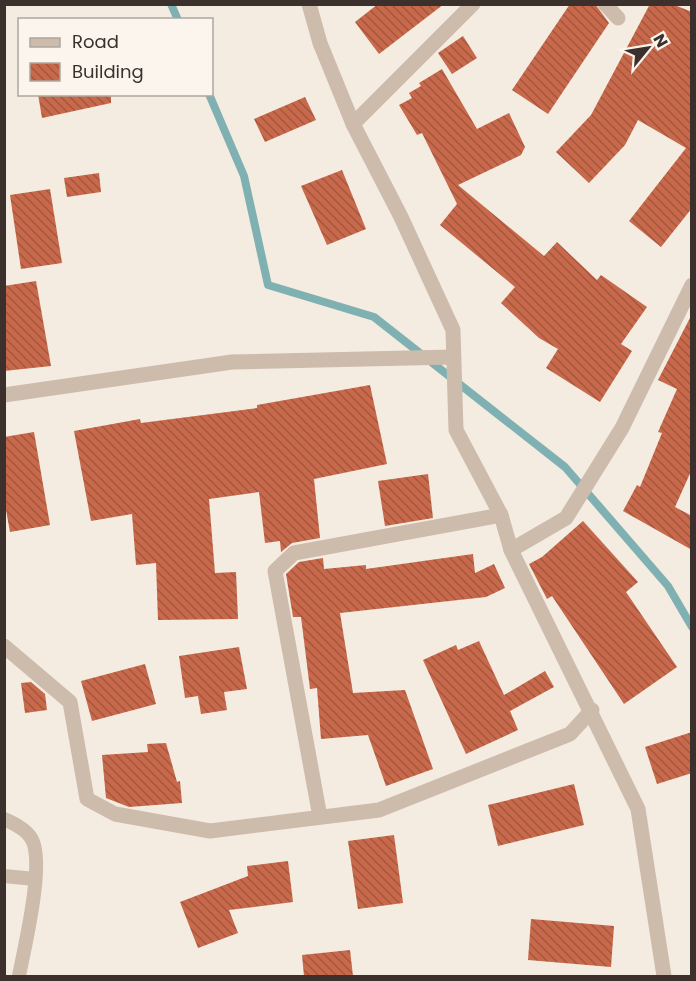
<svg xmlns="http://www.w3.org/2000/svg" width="696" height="981" viewBox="0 0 696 981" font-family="Poppins,sans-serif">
<defs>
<pattern id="building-back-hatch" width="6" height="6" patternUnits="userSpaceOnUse" patternTransform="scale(1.5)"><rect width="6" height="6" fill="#c8694b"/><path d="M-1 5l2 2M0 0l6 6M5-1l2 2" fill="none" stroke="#a4573f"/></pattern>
</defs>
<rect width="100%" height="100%" fill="#f4ebe1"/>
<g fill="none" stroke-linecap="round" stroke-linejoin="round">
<!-- stream -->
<g stroke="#7fb0b2" stroke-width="8">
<path d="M171,4L178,20"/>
<path d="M209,94L244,176L268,285L374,317L565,467L668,586L692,627"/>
</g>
</g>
<!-- building -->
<g fill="url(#building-back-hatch)">
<path d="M378,4H444L379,54L355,22Z"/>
<path d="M570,4H595L609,23L548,114L512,90Z"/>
<path d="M650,4H672L692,12V208L661,247L629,221L686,148L638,120L625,145L589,183L556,152L591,115Z"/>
<path d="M463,36L477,58L452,74L438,53Z"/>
<path d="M442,69L477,129L509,113L525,147L521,155L458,185L544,256L557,242L597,280L601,275L647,307L621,344L632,351L600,402L546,368L558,349L539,338L501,303L515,287L440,225L457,204L422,133L417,135L399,105L412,98L409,93L421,86L419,83Z"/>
<path d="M38,94H111V103L42,118Z"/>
<path d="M305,97L316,120L265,142L254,119Z"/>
<path d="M342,170L366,229L327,245L301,186Z"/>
<path d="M99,173L101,192L67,197L64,178Z"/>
<path d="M50,189L62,263L21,269L10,195Z"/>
<path d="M36,281L51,366L4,371V286Z"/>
<path d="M692,314V469L675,507L692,516V550L623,511L637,485L640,487L662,433L658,432L677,389L658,380Z"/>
<path d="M370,385L387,464L314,479L320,538L292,543L281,552L280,541L265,543L259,492L209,499L215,573L236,572L238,619L158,620L156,563L136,565L132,514L91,521L74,431L140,419L141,423L257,408V405Z"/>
<path d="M34,432L50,525L10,532L4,499V437Z"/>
<path d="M428,474L433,518L385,526L378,481Z"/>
<path d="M583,521L638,582L626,592L677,667L624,704L552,596L547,599L529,564L542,557Z"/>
<path d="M473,554L475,573L494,564L505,588L486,597L340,613L353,693L405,690L433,769L386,786L368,735L321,739L317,688L310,689L301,617H293L286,574L299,562L323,558L324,569L366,565V569Z"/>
<path d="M479,641L504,695L545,671L554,687L510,711L518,730L466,754L423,660L456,645L458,650Z"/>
<path d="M239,647L247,689L224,692L227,710L201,714L198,696L185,698L179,656Z"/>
<path d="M145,664L156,704L92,721L81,681Z"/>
<path d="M31,682L45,694L47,710L25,713L21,683Z"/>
<path d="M692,732V773L657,784L645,747Z"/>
<path d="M166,743L177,782L180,781L182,803L129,807L106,798L102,755L148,752L147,744Z"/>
<path d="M574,784L584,825L498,846L488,805Z"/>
<path d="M394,835L403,903L358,909L348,841Z"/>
<path d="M288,861L293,902L229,910L238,933L198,948L180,902L248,876L247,866Z"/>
<path d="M531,919L614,926L611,967L528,960Z"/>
<path d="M350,950L353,976H304L302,955Z"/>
</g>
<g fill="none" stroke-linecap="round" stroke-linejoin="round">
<!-- lane -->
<g stroke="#cdbbac" stroke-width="14">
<path d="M4,819C13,823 26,829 31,838C46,860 24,949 19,976"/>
<path d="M4,876L35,879"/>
</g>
<!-- street -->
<g stroke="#cdbbac" stroke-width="15">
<path d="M309,4L320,43L353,124L401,217L453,330L456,430L501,515L511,550L638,809L664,976"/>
<path d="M605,4L618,18"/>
<path d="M353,124L473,4"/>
<path d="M4,395L232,362L453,357"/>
<path d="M511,550L566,518L622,428L692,285"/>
<path d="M4,646L70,702L87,799L115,814L210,831L379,810L570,734L592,710"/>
<path d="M320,817L275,571L294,553L501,515"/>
</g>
</g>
<!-- border -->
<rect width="696" height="981" fill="none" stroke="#3b302b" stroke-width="12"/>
<!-- legend -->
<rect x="18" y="18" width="195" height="78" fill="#fbf5ee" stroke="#aea6a0" stroke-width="1.5"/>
<rect x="30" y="38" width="30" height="9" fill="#cdbbac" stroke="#aea6a0" stroke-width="1.5"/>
<text x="72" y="48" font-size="18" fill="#3b302b">Road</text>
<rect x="30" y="63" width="30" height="18" fill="url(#building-back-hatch)" stroke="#aea6a0" stroke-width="1.5"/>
<text x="72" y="78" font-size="18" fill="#3b302b">Building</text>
<!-- north arrow -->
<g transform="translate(648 48) rotate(60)" stroke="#fbf5ee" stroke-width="4.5" paint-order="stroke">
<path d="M0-4.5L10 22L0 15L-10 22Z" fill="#3b302b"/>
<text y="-9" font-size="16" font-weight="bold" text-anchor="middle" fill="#3b302b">N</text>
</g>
</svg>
